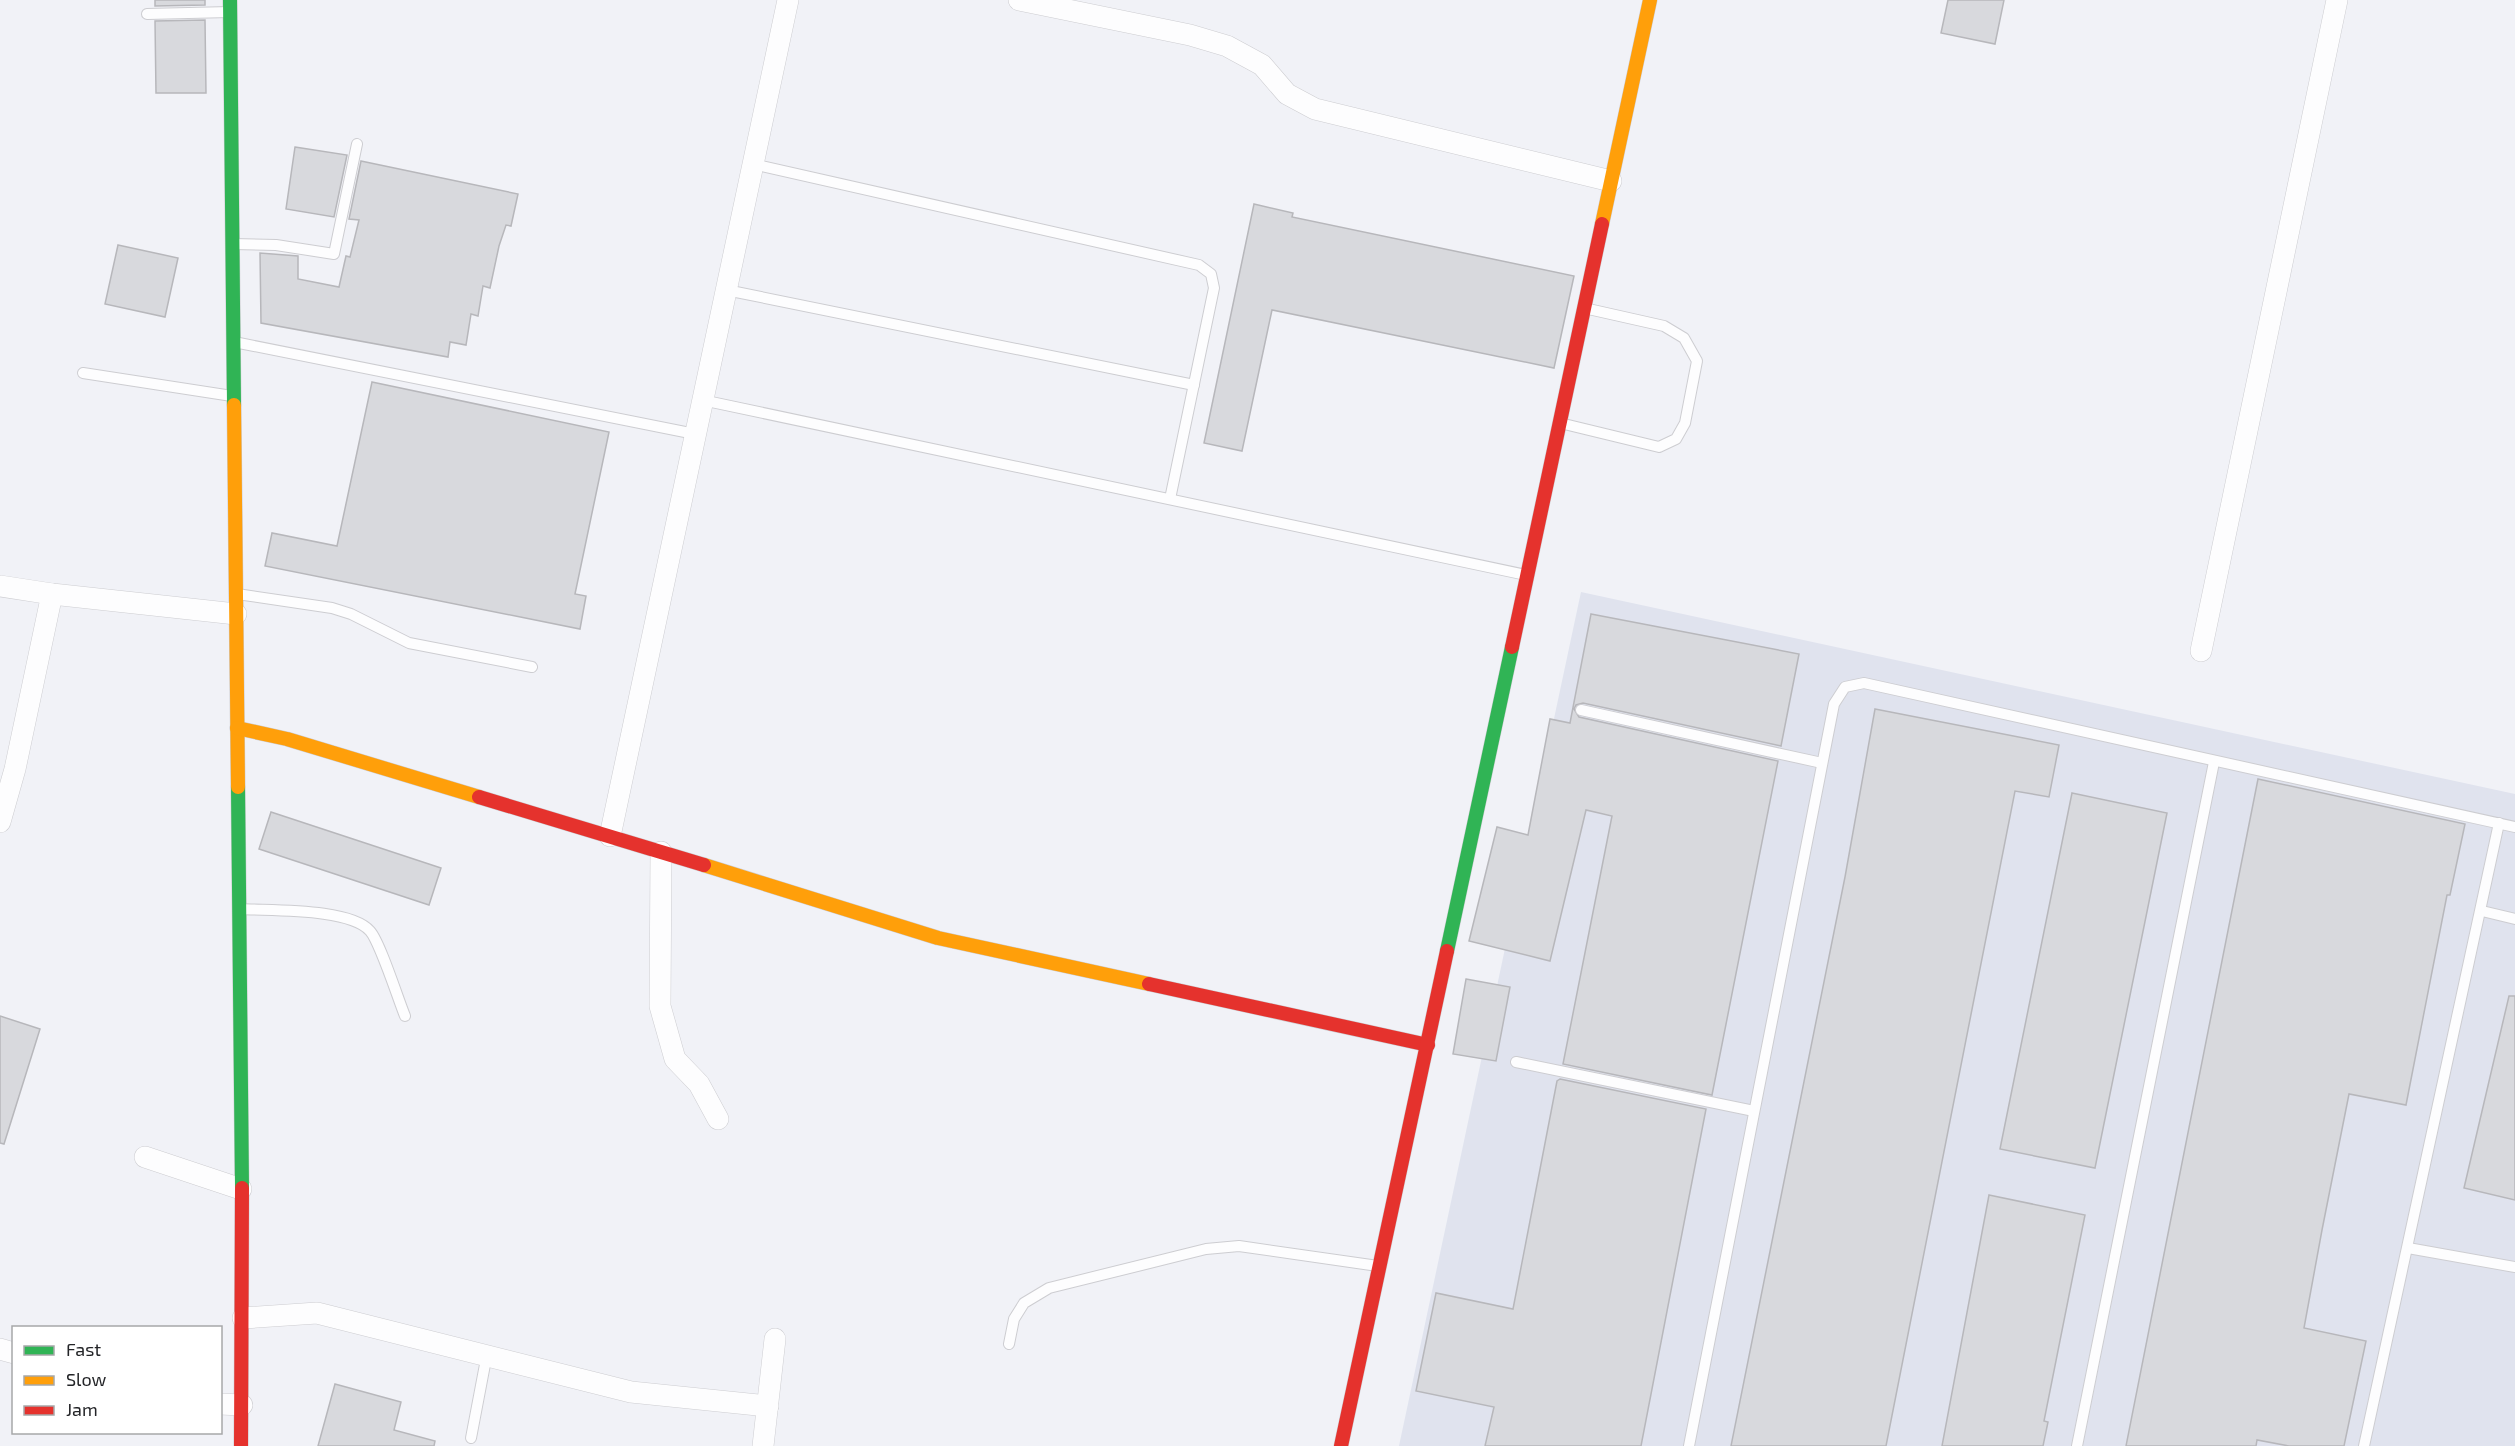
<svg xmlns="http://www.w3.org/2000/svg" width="2515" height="1446" viewBox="0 0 2515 1446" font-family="'Exo 2',sans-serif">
<rect width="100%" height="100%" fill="#f1f2f7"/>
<!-- built -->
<path fill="#e0e3ee" d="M1581,592L2515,794V1446H1399Z"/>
<!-- building -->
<g fill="#d8d9dd" stroke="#b7b7bb" stroke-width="1.5">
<path d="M155,0H205V5L155,6Z"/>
<path d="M1948,0H2004L1995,44L1941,33Z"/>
<path d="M205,20L206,93H156L155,21Z"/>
<path d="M295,147L347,155L334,217L286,209Z"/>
<path d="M361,161L518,194L511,226L506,225L499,246L490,288L483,286L478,316L471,314L466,345L450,342L448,357L261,323L260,253L298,256V279L339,287L346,256L350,257L359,220L349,219Z"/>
<path d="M1254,204L1293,213L1292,217L1574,276L1554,368L1272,310L1242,451L1204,443Z"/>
<path d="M118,245L178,258L165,317L105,304Z"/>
<path d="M372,382L609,432L575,594L586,596L580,629L265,566L272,533L337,546Z"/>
<path d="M1591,614L1799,654L1781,746L1583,703L1576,705L1574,709L1579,717L1778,761L1712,1095L1563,1064L1612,816L1586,810L1550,961L1469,941L1497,827L1528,835L1550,719L1570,723Z"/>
<path d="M1875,709L2059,745L2049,797L2015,791L1886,1446H1731L1845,877Z"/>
<path d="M2258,779L2465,824L2450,895H2447L2406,1105L2349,1094L2322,1230L2304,1328L2366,1341L2344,1446H2289L2257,1440L2256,1446H2126Z"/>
<path d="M2072,793L2167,813L2095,1168L2000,1149Z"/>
<path d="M271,812L441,868L429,905L259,849Z"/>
<path d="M1466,979L1510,987L1496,1061L1453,1054Z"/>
<path d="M2509,996H2515V1200L2464,1188Z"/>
<path d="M0,1016L40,1029L4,1144L0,1143Z"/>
<path d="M1560,1079L1706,1109L1641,1446H1485L1494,1407L1416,1391L1436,1293L1513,1309L1557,1081Z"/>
<path d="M1989,1195L2085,1215L2044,1421L2048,1422L2043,1446H1942Z"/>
<path d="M335,1384L401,1402L394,1430L435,1441L434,1446H318Z"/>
</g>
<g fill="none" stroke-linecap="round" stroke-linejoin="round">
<!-- lane casing -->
<g stroke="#cdcdd1" stroke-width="12">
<g id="lane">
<path d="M147,14L230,12"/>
<path d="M753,164L1199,265L1211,274L1214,288L1170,499"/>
<path d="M233,244L276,245L334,254L357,144"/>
<path d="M726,290L1194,385"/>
<path d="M234,342L695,434"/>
<path d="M83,373L232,396"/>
<path d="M702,400L1526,575"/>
<path d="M1560,423L1659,447L1676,439L1685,423L1697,361L1684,338L1664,326L1584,308"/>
<path d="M237,594L332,608L351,614L409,643L532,667"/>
<path d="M1581,710L1822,763"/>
<path d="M241,909C272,911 350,908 370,931C380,942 398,999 405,1016"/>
<path d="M2482,911L2515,919"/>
<path d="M1516,1062L1754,1111"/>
<path d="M2408,1248L2515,1267"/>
<path d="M1009,1344L1014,1319L1024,1303L1049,1288L1206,1249L1239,1246L1378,1266"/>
<path d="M471,1438L487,1354"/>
<path d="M1689,1446L1834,704L1845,687L1864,683L2515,827"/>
<path d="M2077,1446L2214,762"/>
<path d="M2364,1446L2499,823"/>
</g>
</g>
<!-- street casing -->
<g stroke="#cdcdd1" stroke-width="22">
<g id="street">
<path d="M1019,0L1190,35L1227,46L1262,65L1287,94L1315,109L1611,181"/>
<path d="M0,586L52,594L236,614"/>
<path d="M2201,651L2337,0"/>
<path d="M0,822L15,769L52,594"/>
<path d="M610,836L788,0"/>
<path d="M661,852L660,1006L675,1059L699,1084L718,1119"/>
<path d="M145,1157L241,1189"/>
<path d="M243,1318L317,1313L631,1392L768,1406"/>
<path d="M0,1349L14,1353"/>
<path d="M220,1404L242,1405"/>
<path d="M763,1446L775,1339"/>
</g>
</g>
<!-- fast casing -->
<g stroke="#cdcdd1" stroke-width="15">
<g id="fast">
<path d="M230,0L234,405"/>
<path d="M238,787L242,1188"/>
<path d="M1447,951L1512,647"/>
</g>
</g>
<!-- slow casing -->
<g stroke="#cdcdd1" stroke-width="15">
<g id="slow">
<path d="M1602,224L1650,0"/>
<path d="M234,405L238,787"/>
<path d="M237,728L287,739L479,797"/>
<path d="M704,865L938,938L1149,984"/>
</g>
</g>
<!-- jam casing -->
<g stroke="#cdcdd1" stroke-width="15">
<g id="jam">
<path d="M1512,647L1602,224"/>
<path d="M479,797L704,865"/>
<path d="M1149,984L1428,1045"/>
<path d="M241,1446L242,1188"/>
<path d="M1341,1446L1447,951"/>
</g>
</g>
<!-- lane -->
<use href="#lane" stroke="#fdfdfe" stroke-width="10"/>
<!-- street -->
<use href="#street" stroke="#fdfdfe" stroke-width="21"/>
<!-- fast -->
<use href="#fast" stroke="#30b455" stroke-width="14"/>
<!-- slow -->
<use href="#slow" stroke="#ff9f0a" stroke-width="14"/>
<!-- jam -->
<use href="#jam" stroke="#e5322d" stroke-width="14"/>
</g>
<!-- legend -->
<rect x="12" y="1326" width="210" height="108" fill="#ffffff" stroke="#a7a8a9" stroke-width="1.5"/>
<rect x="24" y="1346" width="30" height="9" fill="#30b455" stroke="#a7a8a9" stroke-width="1.5"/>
<text x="66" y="1356" font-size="18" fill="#242528">Fast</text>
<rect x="24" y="1376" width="30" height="9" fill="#ff9f0a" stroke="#a7a8a9" stroke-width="1.5"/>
<text x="66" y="1386" font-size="18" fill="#242528">Slow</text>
<rect x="24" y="1406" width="30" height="9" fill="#e5322d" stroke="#a7a8a9" stroke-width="1.5"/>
<text x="66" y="1416" font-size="18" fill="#242528">Jam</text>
</svg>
